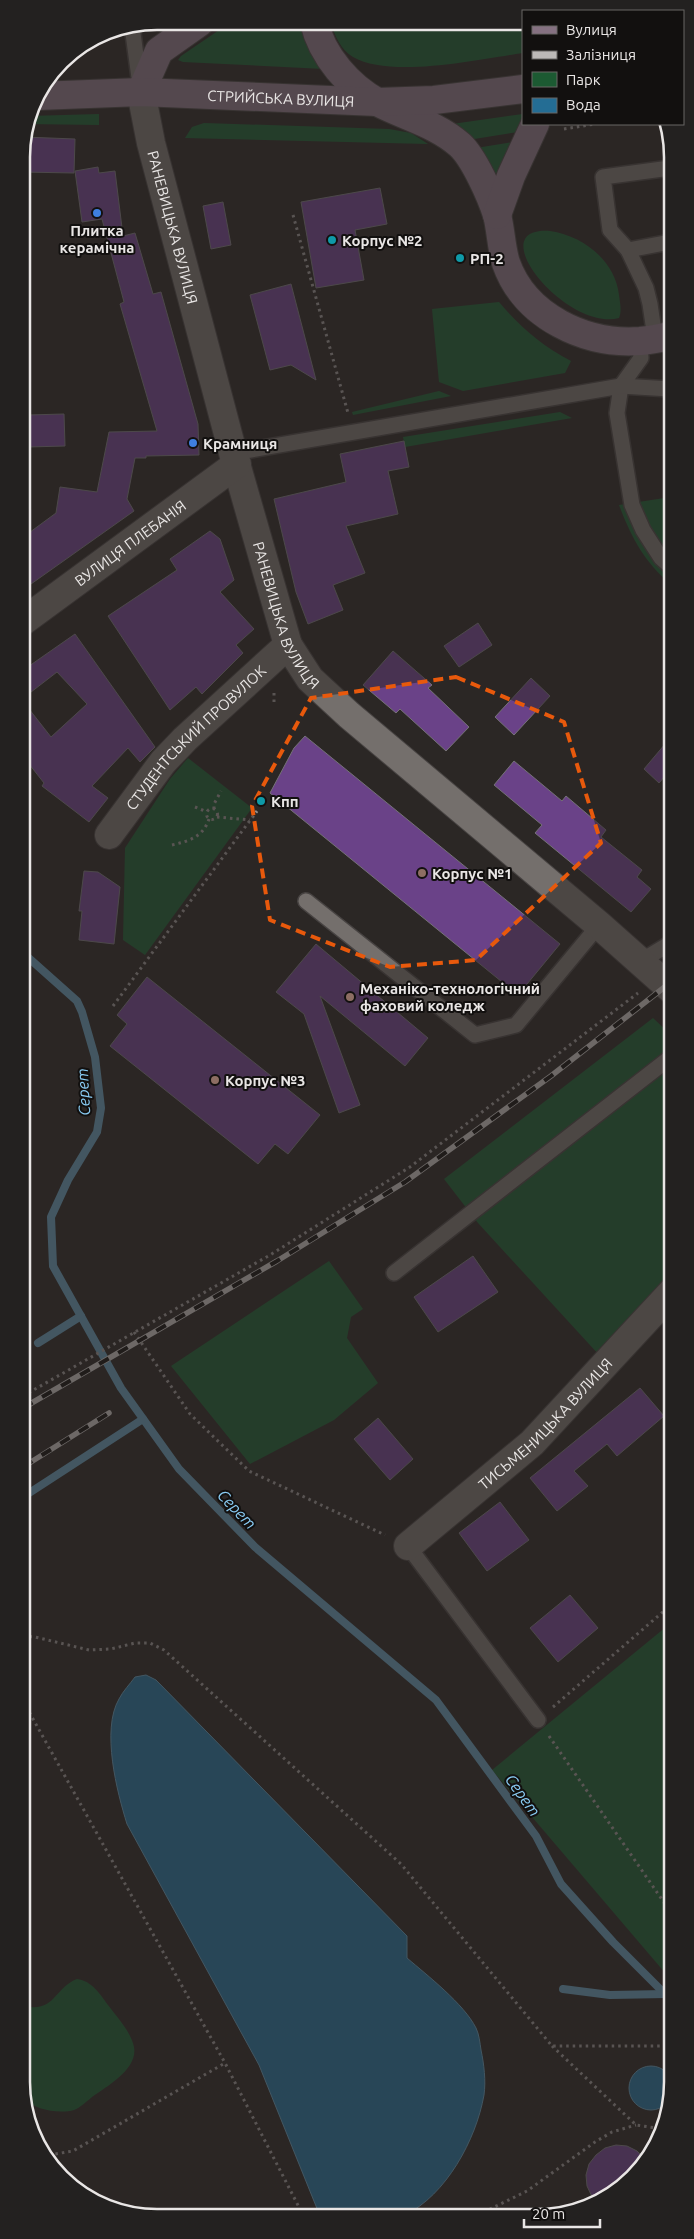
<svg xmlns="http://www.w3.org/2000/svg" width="694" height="2239" viewBox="0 0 694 2239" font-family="Ubuntu,sans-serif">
<rect width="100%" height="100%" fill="#2b2725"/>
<!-- green -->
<g fill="#1c5a32">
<path d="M231,22H300L306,42L324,69L183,62L178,60L181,56Z"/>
<path d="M331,22L523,24V53C480,59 391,79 353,57C341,50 334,35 331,22Z"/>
<path d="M99,114V125L27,124L29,116Z"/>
<path d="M523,114V122L518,132L468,140L452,124Z"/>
<path d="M204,123L389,129L411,133L428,144L185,138L192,127Z"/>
<path d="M513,142L498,181L476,148Z"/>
<path d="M550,231C584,236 615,261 619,295C620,303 622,311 619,318C567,332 479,226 550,231Z"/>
<path d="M499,302C520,327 542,346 571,361L565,373L463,391L439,382L432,309Z"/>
<path d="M439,391L451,396L353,415L352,412Z"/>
<path d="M560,412L572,418L405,447L403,437Z"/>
<path d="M671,497V585C644,561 632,539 619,505Z"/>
<path d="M188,758L252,808L145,955L123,940L125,848L170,779Z"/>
<path d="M653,1018L671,1035L672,1282L600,1356L478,1223L444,1179Z"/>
<path d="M329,1261L363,1309L351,1317L347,1338L378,1383L334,1420L250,1464L171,1366Z"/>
<path d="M672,1622V1981L492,1770Z"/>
<path d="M77,1979C92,1981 100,1994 108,2005C117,2017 131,2032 134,2047C138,2069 107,2086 92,2097C87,2101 80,2108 74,2110C59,2114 34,2110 24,2098V2006C55,2013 54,1988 77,1979Z"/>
</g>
<!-- water -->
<g fill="#246d94" stroke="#5f91ac">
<path d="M146,1675L156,1680L407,1936V1958C428,1976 464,2004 476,2028C479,2034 480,2043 481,2050C484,2064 486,2081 484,2095C476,2140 446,2195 405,2215H330L318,2211L259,2065L127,1824C117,1792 101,1730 119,1699C123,1691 130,1684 135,1677Z"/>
<circle cx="651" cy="2088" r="22"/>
</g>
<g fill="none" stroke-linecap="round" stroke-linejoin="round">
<!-- stream -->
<g stroke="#5f91ac" stroke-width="8">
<path d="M22,952L77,1001L82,1012L95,1057L101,1108L97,1132L68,1180L51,1217L53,1266L121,1388L179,1469L255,1547L436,1700L536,1836L561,1884L613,1942L672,2001"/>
<path d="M38,1343L81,1316"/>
<path d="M23,1497L143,1419"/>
<path d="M563,1989L610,1995L666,1994"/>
</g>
</g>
<!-- building -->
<g fill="#6a4288" stroke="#757277">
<path d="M24,137L75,139L74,173L22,172V148Z"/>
<path d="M98,167L99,173L115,171L123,236L135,233L153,294L161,292L198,424L199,455L146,456V458H135L127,499L134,511L31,584L22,572V538L56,513L60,487L97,492L109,432L157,431L120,304L124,302L102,219L82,222L75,171Z"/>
<path d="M380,188L387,224L355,230L364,280L316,288L301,202Z"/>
<path d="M223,202L231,245L211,249L203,206Z"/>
<path d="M291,284L316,380L291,365L270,370L250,295Z"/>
<path d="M64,414L65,446L28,447V415Z"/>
<path d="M404,441L409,467L388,471L398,514L346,526L365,573L333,585L343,610L308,624L296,592L274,499L346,482L340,454Z"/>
<path d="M210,531L220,539L234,580L220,592L254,629L236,645L243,653L202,694L196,687L170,710L108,616L177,570L170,559Z"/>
<path d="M478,623L492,645L459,667L444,646Z"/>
<path d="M75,634L155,747L140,762L128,748L92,786L108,798L89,822L42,786L44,783L22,755V700L51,737L87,704L57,672L22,699V671Z"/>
<path d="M393,651L432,685L428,688L469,727L446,751L400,709L396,713L363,685Z"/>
<path d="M531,678L550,696L514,735L495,717Z"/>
<path d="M305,736L560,944L518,995L270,793L294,748Z"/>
<path d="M671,737V769L659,783L644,769Z"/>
<path d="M514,761L562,801L566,796L606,830L601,837L642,870L637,877L651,889L631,912L535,833L542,825L494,785Z"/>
<path d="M84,871L98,872L120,887L114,944L79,940L82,911H79Z"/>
<path d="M316,944L428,1038L405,1066L320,996L360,1105L339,1113L304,1014L276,992Z"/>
<path d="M147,977L320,1115L288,1154L275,1144L258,1164L110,1046L127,1024L117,1015Z"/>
<path d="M473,1256L498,1292L438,1332L414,1297Z"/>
<path d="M640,1388L664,1416L617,1456L607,1444L574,1471L588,1486L557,1511L530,1478Z"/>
<path d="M378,1418L413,1459L390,1480L354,1439Z"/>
<path d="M500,1502L529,1540L487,1571L459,1533Z"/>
<path d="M570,1595L598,1628L558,1662L530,1628Z"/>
<path d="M616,2145L627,2146L637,2151L646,2160L639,2172L605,2200L595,2203L587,2186L586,2175L589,2164L596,2155L605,2148Z"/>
</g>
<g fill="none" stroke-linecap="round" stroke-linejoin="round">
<!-- lane casing -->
<g stroke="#474342" stroke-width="18">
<g id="lane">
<path d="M132,26L140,85"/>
<path d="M628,250L670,242"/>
<path d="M655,338L650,304L646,288L628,250L610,230L603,177L670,168"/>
<path d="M640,341L641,358L621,386L617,413L632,505L643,530L661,558L671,567"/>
<path d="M233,453L621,386L670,389"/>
<path d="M306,901L475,1035L516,1025L599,925"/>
<path d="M641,961L671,943"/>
<path d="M394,1273L671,1057"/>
<path d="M408,1546L538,1720"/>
</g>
</g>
<!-- street casing -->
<g stroke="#474342" stroke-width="30">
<g id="street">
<path id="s1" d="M141,92L151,143L233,453L288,645L310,679L349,715L599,925L671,989"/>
<path id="s2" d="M22,622L237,464"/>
<path id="s3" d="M109,835L163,762L185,739L288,645"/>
<path id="s4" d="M408,1546L532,1443L672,1292"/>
</g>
</g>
<!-- secondary casing -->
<g stroke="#474342" stroke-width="30">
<g id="secondary">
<path d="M314,22C322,56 349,87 379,103C406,117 436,124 460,145C474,158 491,196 497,215C501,230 501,247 506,263C525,317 586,345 640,341C650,340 661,338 670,336"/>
<path d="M141,92L159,51L200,22"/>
<path id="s5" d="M37,96L141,92L377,102L434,100L523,89"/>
<path d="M497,215L511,176L535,124"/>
</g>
</g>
<!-- path -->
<g stroke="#918d8c" stroke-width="3" stroke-dasharray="2.5 4" stroke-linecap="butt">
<path d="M564,129L595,124"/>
<path d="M293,215L348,413"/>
<path d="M274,693V705"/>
<path d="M195,807L207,812"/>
<circle cx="212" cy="814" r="5.5"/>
<path d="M214,809V804L221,791"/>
<path d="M217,817L250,820"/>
<path d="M172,845C189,841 203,837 209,819"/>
<path d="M113,1006L257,811"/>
<path d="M134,1332L190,1414L249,1471L385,1535"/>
<path d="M23,1396L270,1255L410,1167L638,993"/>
<path d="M23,1636L35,1637L89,1650L111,1649L135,1643H150L164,1650L401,1864L552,2046H672"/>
<path d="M23,1701L225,2063L303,2215"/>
<path d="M553,1707L672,1604"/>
<path d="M549,1736L672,1914"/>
<path d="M552,2046L636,2125L663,2129"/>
<path d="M49,2155L73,2151L225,2063"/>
<path d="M478,2215L527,2191L595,2142L612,2132L636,2125"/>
</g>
<!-- lane -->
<use href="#lane" stroke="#746f6c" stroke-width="15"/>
<!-- street -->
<use href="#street" stroke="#746f6c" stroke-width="28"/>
<!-- secondary -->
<use href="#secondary" stroke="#857181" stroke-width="28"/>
<!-- rail casing -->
<g stroke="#bcb9b7" stroke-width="5.5">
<g id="rail">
<path d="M23,1408L277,1261L405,1182L551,1076L671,982"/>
<path d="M23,1467L109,1413"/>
</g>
</g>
<!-- rail -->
<use href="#rail" stroke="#12100f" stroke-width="4" stroke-dasharray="11" stroke-linecap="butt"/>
</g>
<!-- marked area -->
<path d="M0 0H694V2239H0ZM456,677L564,722L601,843L476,960L390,967L270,920L252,806L311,698Z" fill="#2b2725" fill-opacity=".55" fill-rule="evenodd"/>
<path fill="none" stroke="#e8590c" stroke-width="4" stroke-dasharray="10 6" stroke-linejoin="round" d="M456,677L564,722L601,843L476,960L390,967L270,920L252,806L311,698Z"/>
<!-- markers -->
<g fill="#3f7fe0" stroke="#12100f" stroke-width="2">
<circle cx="97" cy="213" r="5"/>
<circle cx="193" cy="443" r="5"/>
</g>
<g fill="#0f9aa8" stroke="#12100f" stroke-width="2">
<circle cx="332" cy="240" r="5"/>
<circle cx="460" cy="258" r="5"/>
<circle cx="261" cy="801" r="5"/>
</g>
<g fill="#8d6e63" stroke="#12100f" stroke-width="2">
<circle cx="422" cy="873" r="5"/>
<circle cx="350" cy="997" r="5"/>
<circle cx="215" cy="1080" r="5"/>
</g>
<g text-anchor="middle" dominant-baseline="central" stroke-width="4" stroke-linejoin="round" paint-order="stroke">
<!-- street labels -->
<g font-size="15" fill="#e9e6e5" stroke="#12100f">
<text stroke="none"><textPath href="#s5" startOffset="244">СТРИЙСЬКА ВУЛИЦЯ</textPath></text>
<text stroke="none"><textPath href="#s1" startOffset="139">РАНЕВИЦЬКА ВУЛИЦЯ</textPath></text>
<text stroke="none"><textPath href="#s2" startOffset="134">ВУЛИЦЯ ПЛЕБАНІЯ</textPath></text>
<text stroke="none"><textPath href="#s1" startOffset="544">РАНЕВИЦЬКА ВУЛИЦЯ</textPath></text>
<text stroke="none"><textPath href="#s3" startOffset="131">СТУДЕНТСЬКИЙ ПРОВУЛОК</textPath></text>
<text stroke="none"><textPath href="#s4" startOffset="184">ТИСЬМЕНИЦЬКА ВУЛИЦЯ</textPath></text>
</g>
<!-- poi labels -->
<g font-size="15" font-weight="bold" fill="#e9e6e5" stroke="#12100f" text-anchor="start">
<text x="97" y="230" text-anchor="middle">Плитка<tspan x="97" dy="17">керамічна</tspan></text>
<text x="342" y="240">Корпус №2</text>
<text x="470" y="258">РП-2</text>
<text x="203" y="443">Крамниця</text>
<text x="271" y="801">Кпп</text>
<text x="432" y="873">Корпус №1</text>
<text x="360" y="988">Механіко-технологічний<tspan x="360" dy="17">фаховий коледж</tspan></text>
<text x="225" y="1080">Корпус №3</text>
</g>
<!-- water labels -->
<g font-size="16" font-style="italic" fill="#89cbf3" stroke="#12100f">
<text transform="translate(83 1092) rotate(-93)">Серет</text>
<text transform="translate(237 1509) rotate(46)">Серет</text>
<text transform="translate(523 1795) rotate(54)">Серет</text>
</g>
</g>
<!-- crop -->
<path d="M0 0H694V2239H0ZM157 30H537A127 127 0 0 1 664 157V2082A127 127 0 0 1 537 2209H157A127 127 0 0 1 30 2082V157A127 127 0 0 1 157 30Z" fill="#232120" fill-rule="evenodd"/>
<path fill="none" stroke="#e9e6e5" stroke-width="2.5" d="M157 30H537A127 127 0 0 1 664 157V2082A127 127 0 0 1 537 2209H157A127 127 0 0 1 30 2082V157A127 127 0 0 1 157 30Z"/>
<!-- legend -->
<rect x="522" y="10" width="162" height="115" fill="#12100f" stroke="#686665"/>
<rect x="532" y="26" width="25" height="8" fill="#857181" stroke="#686665"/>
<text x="566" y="35" font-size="15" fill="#e9e6e5">Вулиця</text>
<rect x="532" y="51" width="25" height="8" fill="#bcb9b7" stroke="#686665"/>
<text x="566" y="60" font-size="15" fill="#e9e6e5">Залізниця</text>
<rect x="532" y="72" width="25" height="15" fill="#1c5a32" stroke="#686665"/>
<text x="566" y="85" font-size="15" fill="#e9e6e5">Парк</text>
<rect x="532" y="98" width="25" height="15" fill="#246d94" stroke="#686665"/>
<text x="566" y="110" font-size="15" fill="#e9e6e5">Вода</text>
<!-- scale -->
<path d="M524 2219v8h76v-8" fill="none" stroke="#e9e6e5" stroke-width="2.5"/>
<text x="532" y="2219" font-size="15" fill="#e9e6e5" stroke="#12100f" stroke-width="4" paint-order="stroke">20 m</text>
</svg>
